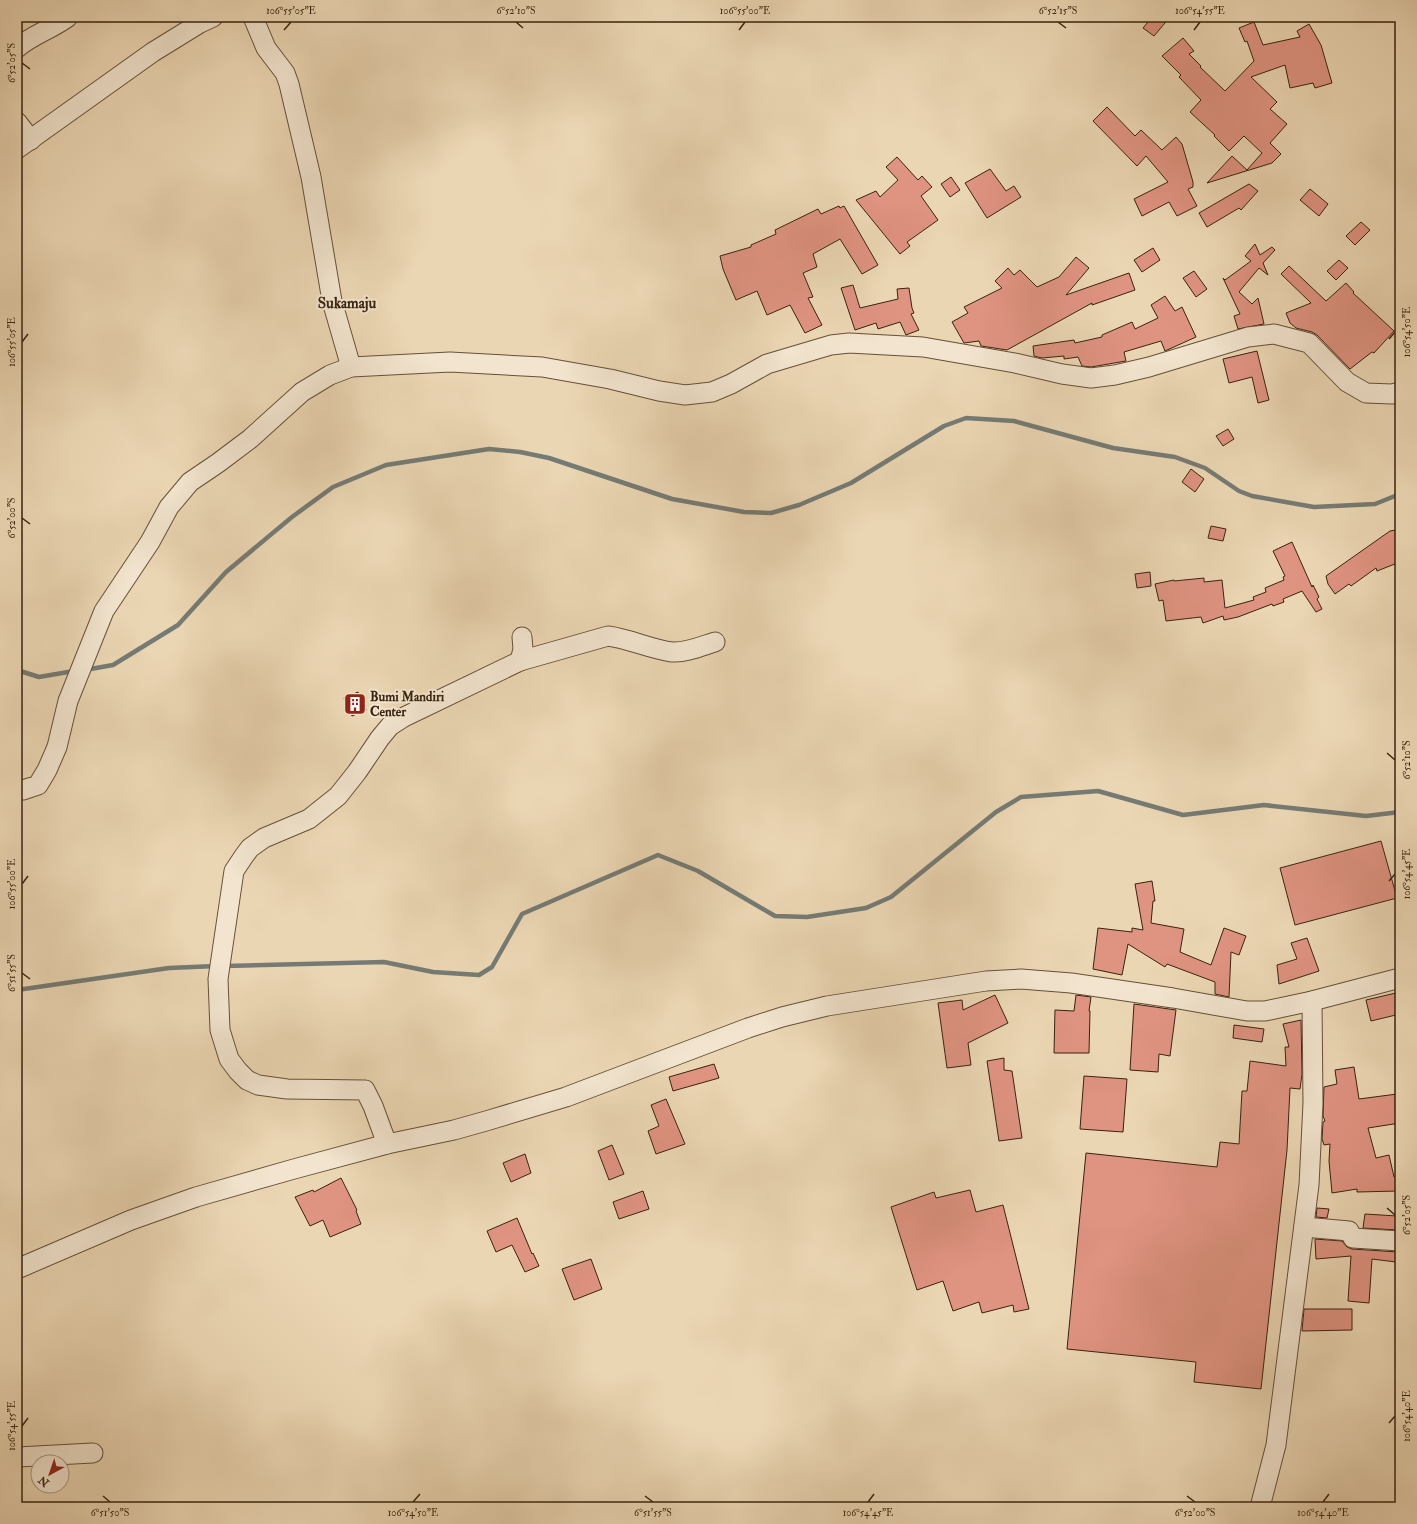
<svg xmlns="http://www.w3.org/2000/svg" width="1417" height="1524" viewBox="0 0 1417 1524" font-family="'IM FELL Double Pica',serif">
<rect width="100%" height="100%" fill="#ebd6b3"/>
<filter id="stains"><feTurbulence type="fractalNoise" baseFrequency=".005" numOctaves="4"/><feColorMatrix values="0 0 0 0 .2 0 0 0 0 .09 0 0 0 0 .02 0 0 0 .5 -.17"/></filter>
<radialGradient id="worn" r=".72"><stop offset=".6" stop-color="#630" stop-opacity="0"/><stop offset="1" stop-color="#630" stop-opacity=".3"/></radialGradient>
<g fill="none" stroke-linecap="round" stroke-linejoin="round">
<!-- stream -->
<g stroke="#757b74" stroke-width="4.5">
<path d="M17,670L39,677L74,671"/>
<path d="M85,670L113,665L178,625L226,572L292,517L333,487L386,465L489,449L520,452L549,458L672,499L744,512L771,513L799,505L851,483L944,426L966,418L1014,421L1113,448L1175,457L1205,468L1239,491L1252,496L1314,507L1375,504L1400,494"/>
<path d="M225,966L384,962L433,972L479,975L492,967L522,914L658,855L698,871L775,916L807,917L866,908L891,897L996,812L1021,797L1098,791L1183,815L1264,805L1366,816L1400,812"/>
<path d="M17,990L169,968L216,966"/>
</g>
</g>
<!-- building -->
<g fill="#df9381" stroke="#39230f">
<path d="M1152,17H1170L1154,36L1143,28Z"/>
<path d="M1254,22L1263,45L1300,37L1297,31L1309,24L1321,45L1332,83L1315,88L1313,83L1290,88L1285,65L1251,77L1277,102L1270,109L1287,124L1270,143L1281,154L1272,163L1207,183L1232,156L1247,170L1262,153L1244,136L1229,151L1214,136L1215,135L1190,112L1201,100L1179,77L1181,75L1162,56L1183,38L1194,51L1189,54L1201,66L1200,67L1225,91L1254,61L1247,41L1245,42L1239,28Z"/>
<path d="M1107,107L1135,136L1141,130L1162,150L1176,137L1182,144L1193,182V187L1188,189L1197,206L1177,216L1169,202L1142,216L1134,199L1168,182L1146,156L1137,166L1093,121Z"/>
<path d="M897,157L918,180L922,176L932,187L921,196L938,220L907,242L910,246L900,254L856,200L876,191L880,197L898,180L886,167Z"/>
<path d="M990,169L1006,191L1014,186L1021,197L987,218L965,183Z"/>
<path d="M951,177L960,190L950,197L941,184Z"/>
<path d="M1249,184L1258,191L1241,210L1239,208L1207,227L1199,213Z"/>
<path d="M1310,189L1328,204L1319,216L1300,200Z"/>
<path d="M839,206L840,208L844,206L878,265L862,274L840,239L813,254L817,267L803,273L813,297L808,298L822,325L805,333L790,305L767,315L757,291L736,300L723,269L720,256L751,247V245L776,234L775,230L818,209L821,214Z"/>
<path d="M1361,222L1370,230L1355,245L1346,236Z"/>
<path d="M1255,244L1260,255L1272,247L1275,250L1263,263L1268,275L1259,268L1239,292L1252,304L1258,298L1264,324L1238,329L1234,316L1240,314L1223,278L1225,280L1251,261L1245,256Z"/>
<path d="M1153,248L1160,260L1142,272L1134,260Z"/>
<path d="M1076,257L1089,268L1066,295L1129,273L1135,290L1092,305V303L1007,350L981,346L979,341L964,343L952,322L968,313L964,307L1002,288L995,281L1008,268L1014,275L1020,270L1037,287L1059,277Z"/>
<path d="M1339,260L1348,268L1336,280L1327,271Z"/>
<path d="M1289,266L1326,301L1346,283L1354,292L1353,293L1394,331L1374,353L1372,352L1350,369L1317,335L1312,332L1296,328L1290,323L1286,313L1311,303L1281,274Z"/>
<path d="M1194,271L1207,289L1196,297L1183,278Z"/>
<path d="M853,285L860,308L898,299L897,289L909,288L912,308L914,313L911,314L919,330L906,335L900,322L878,329L876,323L855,330L841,288Z"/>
<path d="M1165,296L1175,311L1182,307L1196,337L1165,351L1161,341L1124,352L1126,361L1091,367L1082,366L1078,357L1064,359V356L1042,358L1034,356L1033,346L1074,340L1075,343L1102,337V335L1132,322L1135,329L1158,318L1151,305Z"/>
<path d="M1257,351L1269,400L1258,403L1252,377L1229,383L1223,359Z"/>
<path d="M1228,429L1234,439L1223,446L1216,436Z"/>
<path d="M1191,469L1204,479L1195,492L1182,482Z"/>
<path d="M1211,526L1226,529L1223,541L1208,538Z"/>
<path d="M1400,529V562L1377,571L1376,568L1351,586L1349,584L1335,594L1328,584L1326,576L1390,531Z"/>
<path d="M1292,542L1312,587L1313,585L1319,597L1317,599L1322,609L1316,612L1302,591L1283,599L1284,602L1273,606L1272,604L1238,617L1224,620L1223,616L1203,623L1201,617L1166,621L1163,600L1159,601L1155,584L1174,580V581L1204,578V582L1222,580L1225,608L1254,600L1253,597L1266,592L1265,588L1284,580L1283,577L1285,576L1273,551Z"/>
<path d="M1150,572L1151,586L1137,588L1135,574Z"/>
<path d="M358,692L366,710L352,716L344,698Z"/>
<path d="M1381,841L1397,898L1295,925L1280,868Z"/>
<path d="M1152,881L1155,901H1153L1151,923L1184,929L1180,952L1211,965L1224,928L1246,936L1239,955L1231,952L1229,997L1215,994V982L1167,964L1165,967L1128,944L1122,975L1093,969L1098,928L1132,932V928L1143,930L1135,884Z"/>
<path d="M1307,938L1319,971L1279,984L1277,965L1297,959L1291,943Z"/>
<path d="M1400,992V1014L1371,1021L1366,1000Z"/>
<path d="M995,995L1008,1023L968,1043L971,1065L947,1068L938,1003L962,1000L963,1010Z"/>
<path d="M1076,995L1091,997L1089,1011H1090L1089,1053H1054L1055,1010L1074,1011Z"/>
<path d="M1134,1004L1176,1010L1170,1056L1159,1054L1158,1072L1130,1070Z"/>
<path d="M1301,1020L1302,1074L1300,1089L1290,1088L1287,1150L1261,1389L1194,1382L1196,1362L1067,1349L1086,1153L1217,1167L1220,1142L1239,1144L1242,1091H1247L1250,1061L1286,1066L1285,1047H1289L1283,1024Z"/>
<path d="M1234,1025L1264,1029L1262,1042L1233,1038Z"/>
<path d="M1004,1058V1070L1012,1071L1022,1138L999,1141L987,1061Z"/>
<path d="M714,1064L719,1078L673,1091L669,1077Z"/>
<path d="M1354,1067L1359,1099L1397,1094L1400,1111V1123L1368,1128L1376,1158L1389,1155L1394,1177H1398L1399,1191L1357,1192V1189L1332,1193L1329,1161L1330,1144L1324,1145L1322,1139L1323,1122L1325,1121L1323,1116L1324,1087L1337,1084L1335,1070Z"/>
<path d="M1084,1076L1127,1079L1123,1132L1080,1129Z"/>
<path d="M666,1099L685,1144L656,1154L648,1131L659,1126L651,1105Z"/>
<path d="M612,1145L624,1174L609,1180L598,1151Z"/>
<path d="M525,1154L531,1173L511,1182L503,1163Z"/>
<path d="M341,1178L357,1210L356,1211L361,1224L330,1237L323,1220L310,1226L295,1197L313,1190L314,1192Z"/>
<path d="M970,1190L976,1212L1003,1205L1029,1309L1014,1312L1013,1305L982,1313L979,1302L953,1311L943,1281L917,1290L891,1207L934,1192L936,1198Z"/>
<path d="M643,1191L649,1209L619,1219L613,1202Z"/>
<path d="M1317,1208L1329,1209L1327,1218L1316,1217Z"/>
<path d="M1365,1214L1397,1216V1230L1363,1228Z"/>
<path d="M517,1218L532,1254L533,1253L539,1266L525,1272L512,1245L496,1252L487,1231Z"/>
<path d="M1315,1239L1342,1241L1347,1247L1352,1249L1398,1252L1396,1262L1372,1259L1369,1303L1348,1301L1351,1256L1316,1259Z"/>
<path d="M591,1259L602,1289L574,1300L562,1269Z"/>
<path d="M1304,1309H1352V1330L1302,1331Z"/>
</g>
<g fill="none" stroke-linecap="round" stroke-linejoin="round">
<!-- minor casing -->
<g stroke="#665038" stroke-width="21">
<g id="minor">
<path d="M253,17L266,48L285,73L289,84L311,177L332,301L351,367"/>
<path d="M17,48C32,35 52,29 68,17"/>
<path d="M17,122L31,140"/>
<path d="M17,149L153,52L200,23L213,17"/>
<path d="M520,661L608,636C630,639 650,649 672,652C686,653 702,646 715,642"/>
<path d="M17,788L23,790L38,785L47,770L57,747L68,701L104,611L150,542L169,507L190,482L218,463L250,439L302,392L330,375L351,367L450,362L542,367L610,379L659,391L685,395L712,392L731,384L767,364L831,345L849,343L923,347L1015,363L1062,374L1091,378L1115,375L1149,367L1248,337L1274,334L1309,343L1347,382L1366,393L1392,394L1400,392"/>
<path d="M387,1144L373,1106L365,1090L287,1089L258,1085L247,1080L238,1071L229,1059L220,1030L218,979L234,871L244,856L250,848L264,838L309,819L338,796L357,772L380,738L390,726L404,717L520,661L523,649L522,637"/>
<path d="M1304,1227L1349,1231L1353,1238L1400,1241"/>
<path d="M17,1269L131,1220L196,1197L294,1169L387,1144L454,1130L486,1121L566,1097L748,1028L782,1017L827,1006L986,981L1021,979L1071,983L1173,998L1247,1011H1265L1312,1001L1400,978"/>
<path d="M17,1457L93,1453"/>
<path d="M1260,1507L1276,1445L1309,1185L1313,1103L1312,1001"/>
</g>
</g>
<!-- minor -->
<use href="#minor" stroke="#f2e4ce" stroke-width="19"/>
</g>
<!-- ticks -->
<path fill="none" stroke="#39230f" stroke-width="1.5" d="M516,22L523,28M1058,22L1066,28M284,30L291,22M739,30L745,22M1194,30L1200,22M22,63L30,69M1389,339L1395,332M22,342L28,334M22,518L30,524M1387,753L1395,760M1389,881L1395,874M22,884L28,876M22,973L30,979M1387,1208L1395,1215M1389,1423L1395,1416M22,1426L28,1418M103,1496L110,1502M645,1496L653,1502M1187,1496L1195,1502M413,1502L420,1494M868,1502L874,1494M1323,1502L1329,1494"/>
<!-- icons -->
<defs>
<g id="building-square" transform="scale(1.15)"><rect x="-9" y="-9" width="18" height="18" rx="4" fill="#8f2418" stroke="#f2e4ce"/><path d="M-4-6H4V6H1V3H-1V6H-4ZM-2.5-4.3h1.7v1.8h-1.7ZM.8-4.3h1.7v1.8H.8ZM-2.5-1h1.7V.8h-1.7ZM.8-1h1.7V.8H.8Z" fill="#fff"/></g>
</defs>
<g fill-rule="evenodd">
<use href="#building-square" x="355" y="704"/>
</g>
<g text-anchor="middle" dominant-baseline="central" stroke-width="4" stroke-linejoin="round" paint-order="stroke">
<!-- poi labels -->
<g font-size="13" font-weight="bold" fill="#39230f" stroke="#f2e4ce" text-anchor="start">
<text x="370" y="697">Bumi Mandiri<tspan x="370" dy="15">Center</tspan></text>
</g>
<!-- quarter labels -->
<g font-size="15" font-weight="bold" fill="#39230f" stroke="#f2e4ce">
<text x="347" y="303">Sukamaju</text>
</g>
</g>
<!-- margin -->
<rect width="1417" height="1524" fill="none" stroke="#ebd6b3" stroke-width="44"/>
<!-- north arrow -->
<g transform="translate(50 1474) rotate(220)"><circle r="19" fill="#f2e4ce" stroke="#a89782"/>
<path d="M0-3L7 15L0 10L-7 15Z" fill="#8f2418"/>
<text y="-6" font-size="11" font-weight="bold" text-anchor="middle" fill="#39230f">N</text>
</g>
<rect x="22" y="22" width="1373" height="1480" fill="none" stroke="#39230f" stroke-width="1.5"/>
<g font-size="10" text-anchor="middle" fill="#39230f">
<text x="291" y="14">106°55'05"E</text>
<text x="516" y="14">6°52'10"S</text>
<text x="745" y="14">106°55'00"E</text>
<text x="1058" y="14">6°52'15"S</text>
<text x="1200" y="14">106°54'55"E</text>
<text transform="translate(11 63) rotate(-90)" y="4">6°52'05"S</text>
<text transform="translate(1406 332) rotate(-90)" y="4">106°54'50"E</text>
<text transform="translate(11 342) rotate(-90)" y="4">106°55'05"E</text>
<text transform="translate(11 518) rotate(-90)" y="4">6°52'00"S</text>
<text transform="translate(1406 760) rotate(-90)" y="4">6°52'10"S</text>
<text transform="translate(1406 874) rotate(-90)" y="4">106°54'45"E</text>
<text transform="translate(11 884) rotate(-90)" y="4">106°55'00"E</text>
<text transform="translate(11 973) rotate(-90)" y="4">6°51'55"S</text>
<text transform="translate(1406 1215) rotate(-90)" y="4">6°52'05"S</text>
<text transform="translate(1406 1416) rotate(-90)" y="4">106°54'40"E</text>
<text transform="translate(11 1426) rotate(-90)" y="4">106°54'55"E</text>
<text x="110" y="1516">6°51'50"S</text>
<text x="413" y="1516">106°54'50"E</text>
<text x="653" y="1516">6°51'55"S</text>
<text x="868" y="1516">106°54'45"E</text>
<text x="1195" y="1516">6°52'00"S</text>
<text x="1323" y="1516">106°54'40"E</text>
</g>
<rect width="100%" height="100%" filter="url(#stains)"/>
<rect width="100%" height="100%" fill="url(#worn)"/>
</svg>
